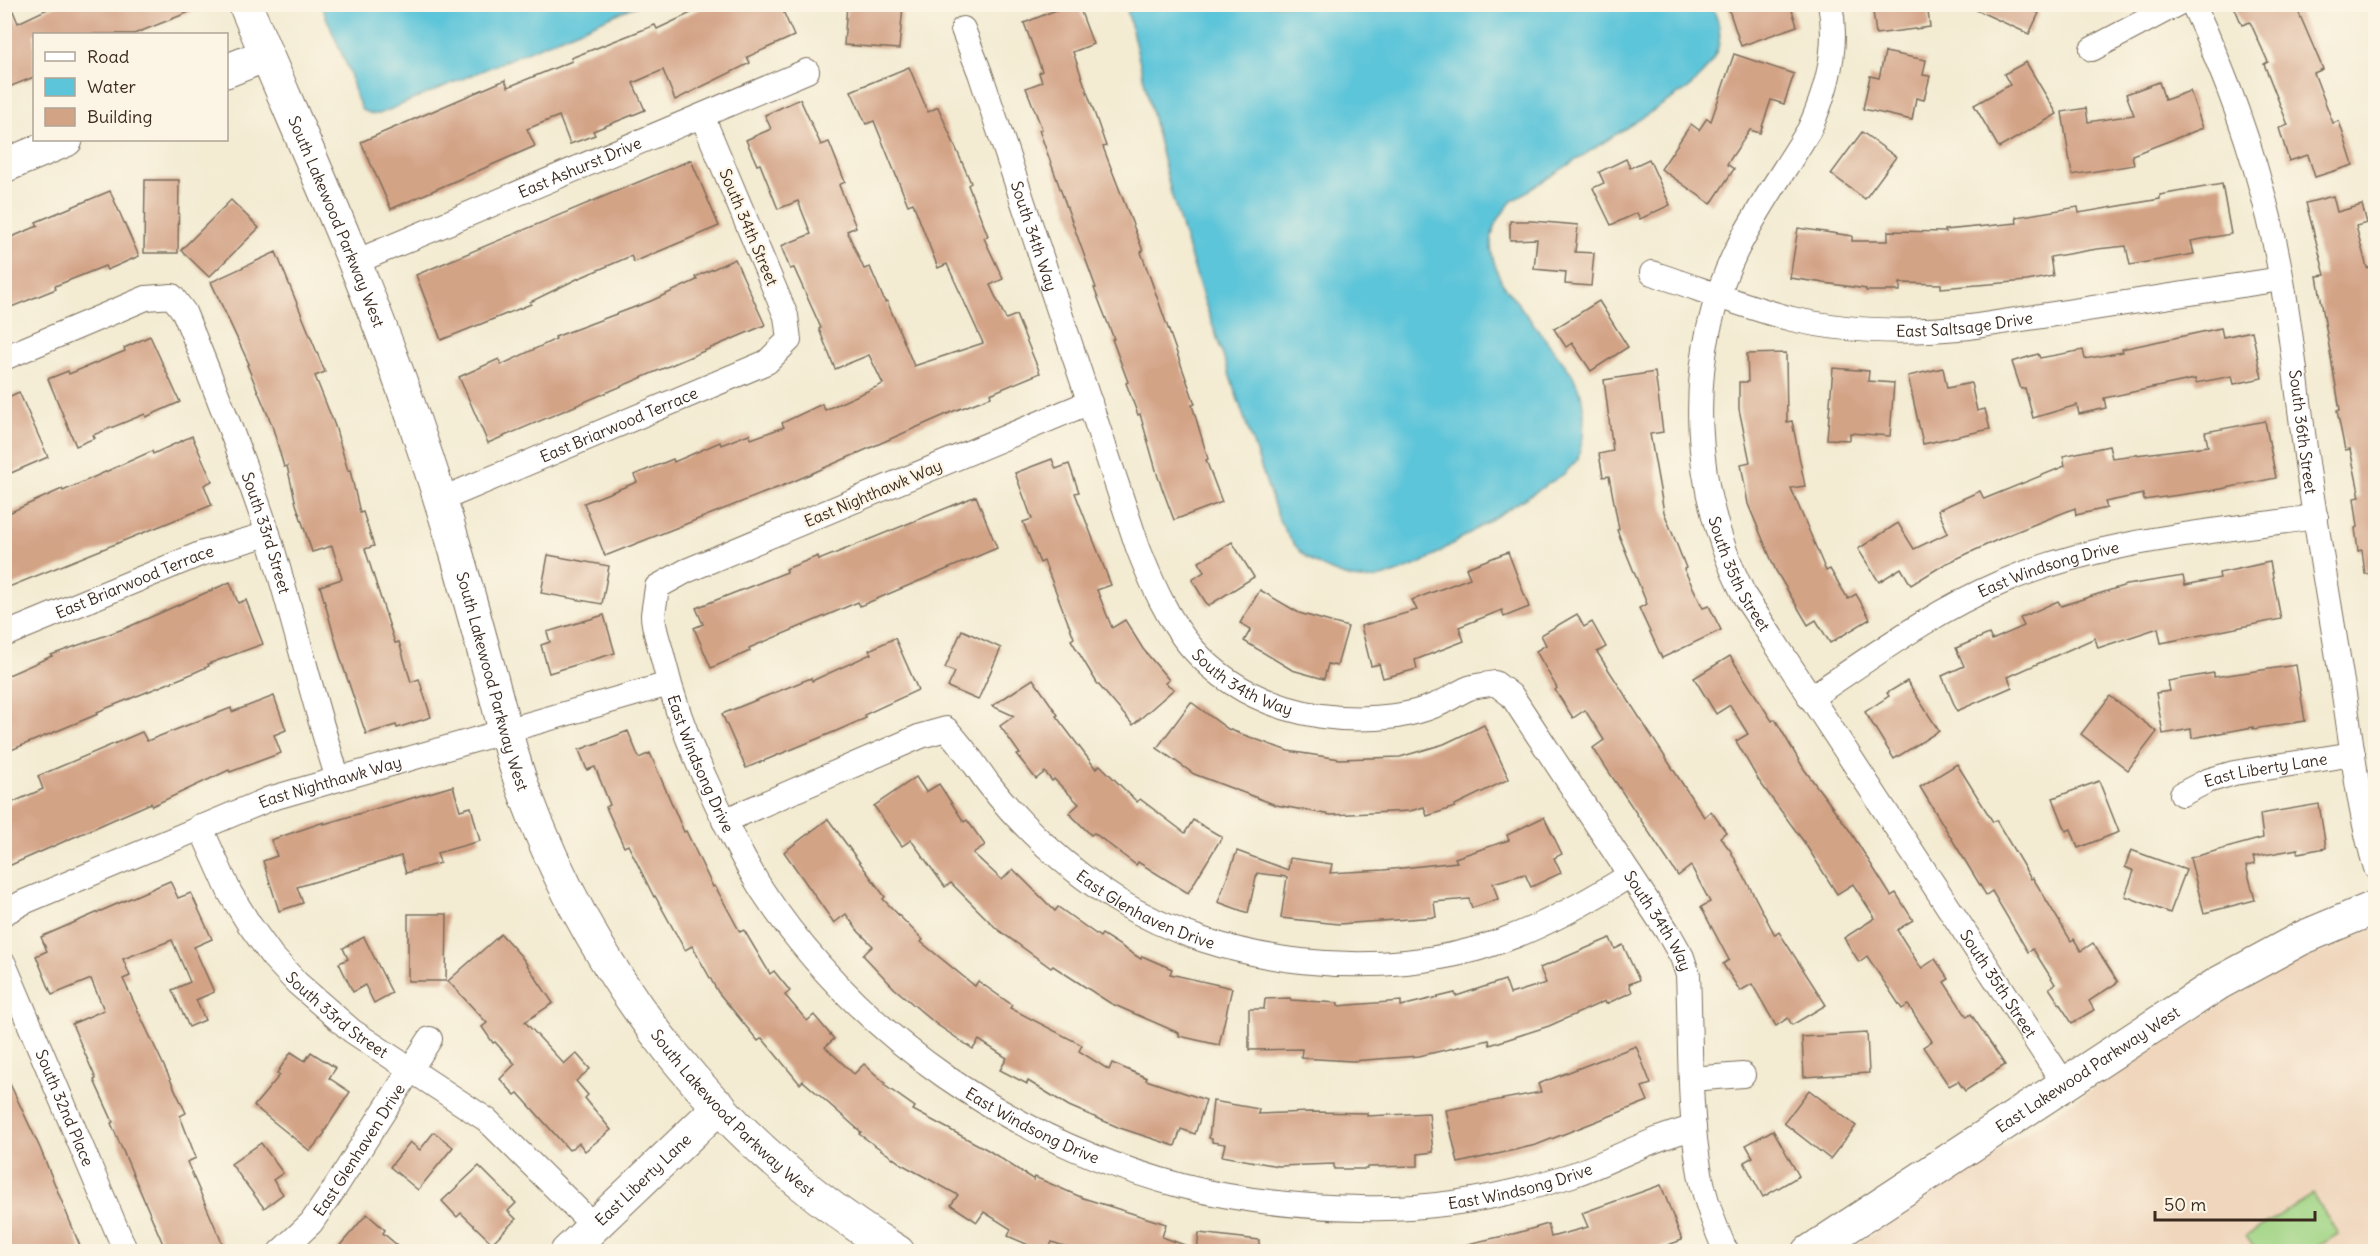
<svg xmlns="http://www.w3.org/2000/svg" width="2380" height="1256" viewBox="0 0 2380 1256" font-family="Delius,sans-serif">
<rect width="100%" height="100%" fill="#fcf5e5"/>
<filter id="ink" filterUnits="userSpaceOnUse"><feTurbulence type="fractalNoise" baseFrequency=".0167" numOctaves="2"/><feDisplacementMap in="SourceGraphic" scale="12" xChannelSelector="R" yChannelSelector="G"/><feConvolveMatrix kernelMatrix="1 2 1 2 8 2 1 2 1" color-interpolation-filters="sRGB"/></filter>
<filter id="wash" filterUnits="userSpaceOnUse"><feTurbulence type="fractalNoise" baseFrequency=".008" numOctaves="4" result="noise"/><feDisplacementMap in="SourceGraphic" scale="24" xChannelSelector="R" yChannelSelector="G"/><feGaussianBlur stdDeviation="1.35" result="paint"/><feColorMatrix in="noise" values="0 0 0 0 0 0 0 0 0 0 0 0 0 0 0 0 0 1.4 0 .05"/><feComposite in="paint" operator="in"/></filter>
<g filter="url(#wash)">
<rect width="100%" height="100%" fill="#f3ebd2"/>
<!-- built -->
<path fill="#efd6bc" d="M2375,927V1251L1845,1252L2234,996L2298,961Z"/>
<!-- green -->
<path fill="#a0d485" stroke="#6e7f52" stroke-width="1.5" d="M2313,1194L2338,1234L2311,1251H2256L2246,1236Z"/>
<!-- water -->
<g fill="#5dc5d9" stroke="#4c787c" stroke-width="1.5">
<path d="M321,5H638L379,114H372L362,110L356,96L350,73Z"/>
<path d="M1126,5H1711C1730,40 1716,62 1690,87L1512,201C1486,231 1486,248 1502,283L1572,374L1581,394L1584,413L1583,437L1578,459L1564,474L1425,561C1408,569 1391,576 1372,579C1351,582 1314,566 1300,551C1291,542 1285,531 1279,520L1203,297L1171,193Z"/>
</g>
<g id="blocks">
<!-- building -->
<g fill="#d3a386">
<path d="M4,4H10L18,23L58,4L207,5L134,34H34V77L4,89Z"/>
<path d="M710,4H780L794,36L747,57L750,63L675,100L663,70L633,83L645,110L593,131L595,135L570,144L559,116L527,129L535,146L391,209L361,142L505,80L508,87L572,61L571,58L655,25L657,29Z"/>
<path d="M847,4L903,6L899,49L844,45Z"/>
<path d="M1071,4H1078L1093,44L1073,52L1106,146L1103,147L1143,251L1141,252L1195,404L1192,405L1208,459L1206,460L1222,502L1174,520L1158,477L1140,414L1138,415L1126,383L1128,382L1112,339H1114L1094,288H1096L1039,130L1042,129L1026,88L1042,82L1039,73L1042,71L1024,23Z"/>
<path d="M1727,4H1790L1797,26L1741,46Z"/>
<path d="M1872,4H1927L1930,27L1876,34Z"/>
<path d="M1963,4H2021L2039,13L2029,34Z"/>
<path d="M2233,4H2295L2323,69L2314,73L2333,123L2339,121L2353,165L2315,177L2308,155L2289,161L2279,128L2288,125L2264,64L2268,62L2250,22L2242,25Z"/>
<path d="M1885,52L1926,60L1923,75L1930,76L1924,100L1916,98L1912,120L1863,109L1870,76L1879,78Z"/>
<path d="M1734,54L1794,74L1784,104L1771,100L1760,133L1750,130L1727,164L1734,169L1711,204L1661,169L1691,124L1699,130L1707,118L1711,121Z"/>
<path d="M2026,62L2057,114L1999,148L1974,105L2010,85L2004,74Z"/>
<path d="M909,67L928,112L938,107L971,183L968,185L988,236L984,238L1003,279L990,285L1006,319L1016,315L1040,373L990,394L991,397L954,411L792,482L605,556L584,503L637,482L634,475L673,459L674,462L720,442L721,445L749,434L751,439L784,427L782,423L822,404L825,410L883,384L869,355L835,369L819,329L821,328L794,268L790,269L781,246L811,234L798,201L778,209L760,164L757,165L746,140L771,129L765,115L800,99L821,145L829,142L845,182L839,185L856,227L847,231L864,269L870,267L885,302L887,301L914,366L983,343L947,264L938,268L913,203L908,205L874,121L866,124L851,91Z"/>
<path d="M2159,82L2165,100L2190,91L2203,128L2132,155L2134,165L2072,175L2062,112L2086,108L2088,122L2134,115L2126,94Z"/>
<path d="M1862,132L1896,157L1865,199L1831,174Z"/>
<path d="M1626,159L1630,168L1649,159L1670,205L1640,219L1637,213L1611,225L1593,188L1604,183L1599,172Z"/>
<path d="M691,160L719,226L634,262L631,256L577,279L530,302L531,304L441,340L416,275Z"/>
<path d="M145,180H179L178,253H144Z"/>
<path d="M2222,184L2231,234L2191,241L2194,254L2130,265L2126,246L2097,249L2050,257L2053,276L2027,281L1941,288V284L1900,283V291H1866V289L1790,278L1798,228L1852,236V241H1888V231L1946,232L1945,230L2017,223L2016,217L2078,207L2079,213L2160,199V195Z"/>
<path d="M110,191L139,256L107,270L105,266L55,286L56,289L4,310V240L38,226L36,222Z"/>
<path d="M2333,196L2337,212L2362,205L2367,223L2356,226L2367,268L2374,267L2376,277V319L2372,320L2376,344V574H2365L2362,550L2358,551L2355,528L2358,527L2354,498L2360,497L2350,449L2345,450L2337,411L2340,410L2317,276L2325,275L2306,203Z"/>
<path d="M231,200L259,228L209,277L181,250Z"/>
<path d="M1510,221H1532L1578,225L1575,252L1594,253L1591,286L1565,284L1566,272L1534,269L1537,239L1510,240Z"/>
<path d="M276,252L325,372L315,376L335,426L348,471L350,470L360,513L363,512L374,546L365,549L395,643L399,642L411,682L419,679L431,717L397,728L396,725L366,734L341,660L320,586L342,579L332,546L312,552L296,504L287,466L284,467L272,425L247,365L249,364L211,282Z"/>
<path d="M735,259L765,325L488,443L459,377L499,359L501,365L556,339L555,337L651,301L697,280L695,277Z"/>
<path d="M1599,301L1628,347L1591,371L1572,343L1566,347L1554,329Z"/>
<path d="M2221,328L2223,337L2252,331L2262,378L2234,384L2232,376L2196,383L2195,379L2104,398L2106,408L2079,414L2077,405L2033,418L2025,388L2021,389L2012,362L2038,354L2040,358L2083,350L2085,359L2123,352L2122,349Z"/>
<path d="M150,336L180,402L146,417L145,414L93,435L95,438L76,446L48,379L68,371L69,374L125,351L124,348Z"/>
<path d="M1786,353L1787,422L1792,421L1805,486L1791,488L1826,571L1830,569L1848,599L1856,594L1870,619L1830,643L1816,620L1808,625L1776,571L1748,504L1741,464L1750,462L1739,409V382H1748L1747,354Z"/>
<path d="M1833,368L1869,371L1868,381L1894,383L1890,436L1850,433V440L1827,439Z"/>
<path d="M1943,368L1947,388L1971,383L1977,411L1985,409L1990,429L1923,444L1908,376Z"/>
<path d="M1655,372L1663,432L1650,434L1664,512L1686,568L1684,569L1703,608L1709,606L1721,630L1662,658L1639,608L1647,604L1617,530L1619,529L1609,476L1603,477L1599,454L1613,451L1604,380Z"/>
<path d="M19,392L48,457L4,476V399Z"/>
<path d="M2265,421L2276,478L2221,489L2144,500L2143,494L2105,502L2107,508L2076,515L2075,508L2008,535L1945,564L1911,585L1901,568L1879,582L1858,549L1898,523L1914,549L1948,533L1938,510L1980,491L1984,499L2065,466L2063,456L2109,446L2112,458L2208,446L2205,432Z"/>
<path d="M192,436L212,481L204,485L212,505L4,589V515L62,489L63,491L152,451L153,454Z"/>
<path d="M1052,459L1056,469L1069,464L1079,492L1075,493L1111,585L1097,590L1112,628L1125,620L1143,649L1169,680L1165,683L1174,689L1133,725L1097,683L1071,640L1074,638L1044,561L1040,563L1023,522L1032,519L1015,473Z"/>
<path d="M976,496L997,548L860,606L858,602L797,628L749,648L750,651L711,668L694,628L703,624L696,608L787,572L786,569L818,556L819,560Z"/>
<path d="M1232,542L1254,577L1208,606L1192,580L1204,572L1199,562Z"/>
<path d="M1508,552L1529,607L1504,617L1502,610L1459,627L1464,641L1415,660L1417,669L1383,678L1379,664L1371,666L1361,626L1417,610L1412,600L1470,578L1466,568Z"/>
<path d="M548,555L609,566L602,604L541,593Z"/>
<path d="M2270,562L2281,619L2161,643L2158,628L2098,648L2095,638L2008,677L2012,687L1957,711L1942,676L1964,666L1956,648L1989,634L1992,640L2024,626L2020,618L2058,601L2061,606L2126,585L2183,576L2185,585L2220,578L2219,573Z"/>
<path d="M230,582L238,603L246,600L263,644L208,664L209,666L189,675L97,712L98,714L4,753V677L52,656L51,655L126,628Z"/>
<path d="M1260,590L1299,613L1348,627L1337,666L1328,664L1324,679L1292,670L1244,641L1251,629L1240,623Z"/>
<path d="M1577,614L1584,627L1592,622L1606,647L1597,652L1704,817L1711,811L1726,832L1720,837L1730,850L1775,935L1779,932L1826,1005L1792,1025L1788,1018L1776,1026L1752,984L1740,991L1723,964L1729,960L1701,907L1710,902L1691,866L1678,876L1593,748L1604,740L1585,710L1573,718L1555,690L1557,688L1536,651L1546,645L1541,635Z"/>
<path d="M604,615L615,653L549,673L541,645L550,642L547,632Z"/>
<path d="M962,630L1001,648L978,700L948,687L955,672L945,668Z"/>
<path d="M895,638L918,690L864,715L866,718L834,732L746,768L722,714L811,678L812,681L871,654L869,650Z"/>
<path d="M1730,656L1772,721L1775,719L1804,769L1850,831L1891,896L1896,893L1913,920L1897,930L1919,965L1922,968L1935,959L1949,979L1944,982L1967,1017L1971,1014L2005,1065L1965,1091L1958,1081L1949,1086L1923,1047L1932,1041L1908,1005L1902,1009L1867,956L1859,962L1844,938L1875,918L1853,884L1837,894L1804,842L1759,781L1736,741L1748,734L1730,705L1716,714L1694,678Z"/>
<path d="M2296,665L2305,721L2253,729V727L2192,738L2191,729L2163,734L2156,693L2170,691L2168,681L2214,673V677Z"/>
<path d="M1033,679L1058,715L1056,716L1096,769L1100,765L1137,802L1140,799L1185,833L1193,820L1222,837L1188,893L1138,862L1136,865L1094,833L1091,835L1069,813L1079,804L1054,779L1052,781L1045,772L1036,779L1017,755L1020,754L1000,726L1014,716L992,706Z"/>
<path d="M1907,681L1939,731L1894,759L1865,712L1889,696L1887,693Z"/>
<path d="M274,696L286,730L274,735L281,753L230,772L229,770L152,806L151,803L4,868V806L43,789L38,776L142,732L147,741L231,708L232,712Z"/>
<path d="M2110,696L2157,732L2128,770L2081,734Z"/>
<path d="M1191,702L1228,729L1288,751L1340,759L1400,757L1444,744L1484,725L1509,779L1455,805V807L1427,816L1424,807L1410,811L1331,815L1276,805L1194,774L1157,748Z"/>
<path d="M628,731L639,758L650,753L684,832L686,831L713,887L715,886L740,932L744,930L770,974L774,971L790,991L785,995L807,1021L814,1015L834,1039L825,1047L854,1074L864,1064L885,1083L884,1085L915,1107L913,1110L988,1150L1034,1180L1035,1177L1083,1198L1166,1224L1162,1237L1196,1249L1195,1251H1078L1052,1242L1048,1251H1042L1008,1236L1011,1229L984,1212L977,1222L951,1205L958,1195L903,1165L859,1134L861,1132L803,1081L800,1084L762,1038L758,1041L718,992L692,946L685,950L655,896L654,897L628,845L624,847L606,807L610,805L595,767L587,770L579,750Z"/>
<path d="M1957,764L1993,822L1996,820L2031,879L2033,878L2071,941L2074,939L2081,951L2093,943L2118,982L2089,1001L2094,1010L2072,1023L2049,988L2055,984L2033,949L2028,952L1992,891L1986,895L1920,787Z"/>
<path d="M916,777L926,792L939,784L964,822L967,820L985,845L973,853L1002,880L1013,869L1055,911L1058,907L1100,937L1102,934L1141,959L1142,956L1172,969L1170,974L1232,988L1219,1045L1179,1036V1033L1110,1003L1053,966L1051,968L997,929L951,883L945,887L911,840L902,846L874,806Z"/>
<path d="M2099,781L2119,832L2078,848L2071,829L2066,831L2053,798Z"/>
<path d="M453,786L460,810L471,807L480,841L437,853L440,863L406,873L401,856L297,887L303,903L279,911L263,861L277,856L271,840L324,822V824Z"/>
<path d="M2319,804L2326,848L2298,853V849L2253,857L2255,864L2246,866L2255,900L2204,913L2190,858L2263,838L2260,814Z"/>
<path d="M1544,817L1562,854L1554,858L1561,873L1531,887L1525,874L1493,883L1498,899L1472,908L1469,899L1434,902L1436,917L1339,924L1281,918L1287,877L1257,873L1248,913L1218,902L1237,851L1288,870L1290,858L1332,864L1330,873L1384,870L1457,862L1455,858L1509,840L1507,835Z"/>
<path d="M828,819L885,897L883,899L923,940L921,942L975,986L978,981L1012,1005L1010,1008L1082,1045L1079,1051L1109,1070L1112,1063L1147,1078L1146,1080L1206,1100L1195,1134L1181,1129L1175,1146L1120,1128L1069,1106L1028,1081L1027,1084L1000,1070L1007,1058L979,1040L973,1049L936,1024L894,988L863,955L873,946L858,931L846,914L834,923L784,852Z"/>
<path d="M2131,850L2186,870L2170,913L2125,896L2134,871L2125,867Z"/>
<path d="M170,881L178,898L191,893L212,939L194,947L214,992L196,1000L205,1020L189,1027L172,990L190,982L172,940L123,959L130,976L123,979L186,1113L180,1116L196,1158L187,1162L223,1245L207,1251H166L111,1123L113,1122L94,1080L96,1079L72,1024L104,1010L91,979L52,995L36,956L47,951L41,937Z"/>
<path d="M408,914H447L446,981H408Z"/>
<path d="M501,934L521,956L553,1003L525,1022L564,1064L576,1053L590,1069L576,1081L588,1095L585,1098L611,1130L585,1151L579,1143L569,1150L518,1093L515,1095L500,1079L515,1064L495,1042L493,1043L482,1027L487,1023L448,981Z"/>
<path d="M364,937L392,993L374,1003L365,985L353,992L339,963L348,959L343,948Z"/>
<path d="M1610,938L1615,949L1623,945L1639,980L1629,984L1632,992L1606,1004L1605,1001L1549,1026L1490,1045L1489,1040L1419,1056L1352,1061L1301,1058L1302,1049L1249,1050V1009H1264L1265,999L1290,998L1291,1000L1338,1003V1006L1401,1001V1006L1455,993L1456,996L1505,980L1510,994L1546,983L1540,968Z"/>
<path d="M1867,1033L1869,1073L1804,1077L1802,1037Z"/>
<path d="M1636,1046L1651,1084L1642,1087L1648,1101L1536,1145L1458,1163L1446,1110L1541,1092L1538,1084Z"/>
<path d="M291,1052L305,1061L311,1052L336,1068L329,1078L350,1092L324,1132L325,1133L310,1151L254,1106L280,1075L277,1073Z"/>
<path d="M4,1071L40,1148L82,1251H8L4,1243Z"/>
<path d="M1809,1090L1856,1126L1830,1159L1784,1123Z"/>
<path d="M1213,1101L1259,1109L1258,1114L1310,1112L1367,1113V1116L1429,1113L1433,1152L1418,1154V1166L1367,1167V1169H1334V1164L1278,1166L1222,1156L1225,1144L1212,1142V1139L1209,1138Z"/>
<path d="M1773,1130L1799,1176L1763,1197L1744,1162L1753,1157L1746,1145Z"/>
<path d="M434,1132L453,1147L418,1190L390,1167L410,1142L420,1150Z"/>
<path d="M261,1143L283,1173L273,1180L283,1194L264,1208L231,1164Z"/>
<path d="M479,1166L516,1203L508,1211L516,1219L492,1243L461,1213L457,1217L442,1201Z"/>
<path d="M1661,1185L1682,1240L1651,1251H1467V1244L1517,1233L1548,1224L1551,1237L1588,1227L1582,1213Z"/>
<path d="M367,1214L385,1230L383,1233L404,1251H335Z"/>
<path d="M1199,1233L1259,1240V1251H1197Z"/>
</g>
</g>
</g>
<g filter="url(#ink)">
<use href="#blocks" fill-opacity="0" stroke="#7b6e5d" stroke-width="1.5"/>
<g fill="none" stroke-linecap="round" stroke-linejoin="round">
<!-- street casing -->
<g stroke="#7b6e5d" stroke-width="26">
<g id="street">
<path id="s1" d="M1830,4C1839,48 1827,91 1809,130C1785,170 1757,209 1736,251C1683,360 1691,491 1745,597L2065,1085"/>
<path id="s2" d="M2193,4C2225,73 2251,144 2269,218C2289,300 2296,386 2308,470C2318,539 2330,607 2341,676C2352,740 2357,806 2376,868"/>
<path id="s3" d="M963,29L980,73L1138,548C1152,583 1167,619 1192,648C1244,707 1322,726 1396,716C1409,714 1424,710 1436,705C1447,701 1457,693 1469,688C1477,685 1487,685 1495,683L1512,696L1669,934L1682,957L1688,975C1691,1041 1688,1108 1700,1173C1705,1200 1715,1227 1726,1252"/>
<path d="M2092,49L2177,4"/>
<path id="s4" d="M353,263L807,71"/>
<path id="s5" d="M1652,273C1698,288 1745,307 1792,319C1851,333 1910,333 1970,327L2281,279"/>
<path id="s6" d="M4,358L146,298L172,296L184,312C214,385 243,458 268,534C293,615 312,698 338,779"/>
<path id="s7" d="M1090,402L686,571L657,587C656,596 654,606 653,615C653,628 659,642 662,655C673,701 688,743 708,785C724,820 741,857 762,890C859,1037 1013,1141 1182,1186C1240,1201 1301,1207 1361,1208C1431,1210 1505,1197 1572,1175C1613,1161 1651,1138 1694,1128"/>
<path id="s8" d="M440,500L767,362L789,340L786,316L702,116"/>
<path id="s9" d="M4,635L200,554L268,534"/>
<path id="s10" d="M1810,698C1872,657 1932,612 2000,583C2099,540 2210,532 2316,517"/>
<path id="s11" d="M2182,794L2207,781L2234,773L2353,754"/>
<path id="s12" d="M724,821L921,736L946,729C963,746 974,764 988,783C1005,805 1025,827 1046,846C1067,865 1091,884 1115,899C1221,966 1383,984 1501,941C1547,925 1589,901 1630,875"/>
<path id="s13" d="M200,826L230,893L249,924L272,956L297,983L352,1031L487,1120L593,1225"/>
<path id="s14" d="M4,913L24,902L269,799L669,684"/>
<path id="s15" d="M4,964L126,1252"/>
<path d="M1691,1079L1743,1075"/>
<path id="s16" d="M280,1252L311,1223L333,1191L430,1039"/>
</g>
</g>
<!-- secondary casing -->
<g stroke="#7b6e5d" stroke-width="35">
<g id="secondary">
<path id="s17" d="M245,4C306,149 372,292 421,441C447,516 468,593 489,670C500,709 509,750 523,788C594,981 721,1144 898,1252"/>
<path d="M226,71L266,55"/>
<path d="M4,166L66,140"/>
<path id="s18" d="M567,1252L720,1106"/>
<path id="s19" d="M1809,1252L2219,983L2302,938L2376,907"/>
</g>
</g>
<!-- street -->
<use href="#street" stroke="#fff" stroke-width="24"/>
<!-- secondary -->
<use href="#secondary" stroke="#fff" stroke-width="33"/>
</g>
</g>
<g text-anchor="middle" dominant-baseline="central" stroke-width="4.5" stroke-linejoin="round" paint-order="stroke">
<!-- street labels -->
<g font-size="16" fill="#3b2a1e" stroke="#fcf5e5">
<text stroke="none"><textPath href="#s4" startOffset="246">East Ashurst Drive</textPath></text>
<text stroke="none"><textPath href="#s17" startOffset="236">South Lakewood Parkway West</textPath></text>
<text transform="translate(749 227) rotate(67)">South 34th Street</text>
<text stroke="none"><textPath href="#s3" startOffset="219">South 34th Way</textPath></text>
<text stroke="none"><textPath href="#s5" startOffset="321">East Saltsage Drive</textPath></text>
<text stroke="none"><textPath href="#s8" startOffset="194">East Briarwood Terrace</textPath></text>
<text stroke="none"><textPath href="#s2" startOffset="444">South 36th Street</textPath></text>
<text transform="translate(873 493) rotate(-23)">East Nighthawk Way</text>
<text stroke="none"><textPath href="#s6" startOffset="436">South 33rd Street</textPath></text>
<text stroke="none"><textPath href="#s10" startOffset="273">East Windsong Drive</textPath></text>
<text stroke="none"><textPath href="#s1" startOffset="606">South 35th Street</textPath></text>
<text stroke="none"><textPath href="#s9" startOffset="141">East Briarwood Terrace</textPath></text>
<text stroke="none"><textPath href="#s3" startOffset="724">South 34th Way</textPath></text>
<text stroke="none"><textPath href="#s17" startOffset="722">South Lakewood Parkway West</textPath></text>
<text stroke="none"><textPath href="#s7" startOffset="656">East Windsong Drive</textPath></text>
<text stroke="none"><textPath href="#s11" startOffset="88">East Liberty Lane</textPath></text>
<text stroke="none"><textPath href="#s14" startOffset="352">East Nighthawk Way</textPath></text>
<text stroke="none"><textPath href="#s12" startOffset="514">East Glenhaven Drive</textPath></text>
<text stroke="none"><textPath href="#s3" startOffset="1281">South 34th Way</textPath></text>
<text stroke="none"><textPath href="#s1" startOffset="1092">South 35th Street</textPath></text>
<text stroke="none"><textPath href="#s13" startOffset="237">South 33rd Street</textPath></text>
<text stroke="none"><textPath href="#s19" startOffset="333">East Lakewood Parkway West</textPath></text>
<text stroke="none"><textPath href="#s15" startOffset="156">South 32nd Place</textPath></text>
<text stroke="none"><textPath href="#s17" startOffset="1224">South Lakewood Parkway West</textPath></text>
<text stroke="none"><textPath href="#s7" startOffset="1160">East Windsong Drive</textPath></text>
<text stroke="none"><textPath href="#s16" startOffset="130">East Glenhaven Drive</textPath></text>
<text stroke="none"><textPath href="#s18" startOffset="105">East Liberty Lane</textPath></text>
<text stroke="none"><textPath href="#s7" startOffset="1664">East Windsong Drive</textPath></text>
</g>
</g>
<!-- margin -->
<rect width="2380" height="1256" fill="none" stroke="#fcf5e5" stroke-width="24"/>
<!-- legend -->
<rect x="33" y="33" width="195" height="108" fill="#fcf5e5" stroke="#afa495" stroke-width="1.5"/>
<rect x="45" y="52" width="30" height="9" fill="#ffffff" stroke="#afa495" stroke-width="1.5"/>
<text x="87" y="63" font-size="18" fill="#3b2a1e">Road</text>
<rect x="45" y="78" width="30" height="18" fill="#5dc5d9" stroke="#afa495" stroke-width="1.5"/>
<text x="87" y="93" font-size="18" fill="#3b2a1e">Water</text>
<rect x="45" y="108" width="30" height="18" fill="#d3a386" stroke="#afa495" stroke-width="1.5"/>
<text x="87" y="123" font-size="18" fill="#3b2a1e">Building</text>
<!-- scale -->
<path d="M2155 1211v9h160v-9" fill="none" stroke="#3b2a1e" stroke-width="3"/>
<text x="2164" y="1211" font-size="18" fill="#3b2a1e" stroke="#fcf5e5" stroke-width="4.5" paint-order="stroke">50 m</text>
</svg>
